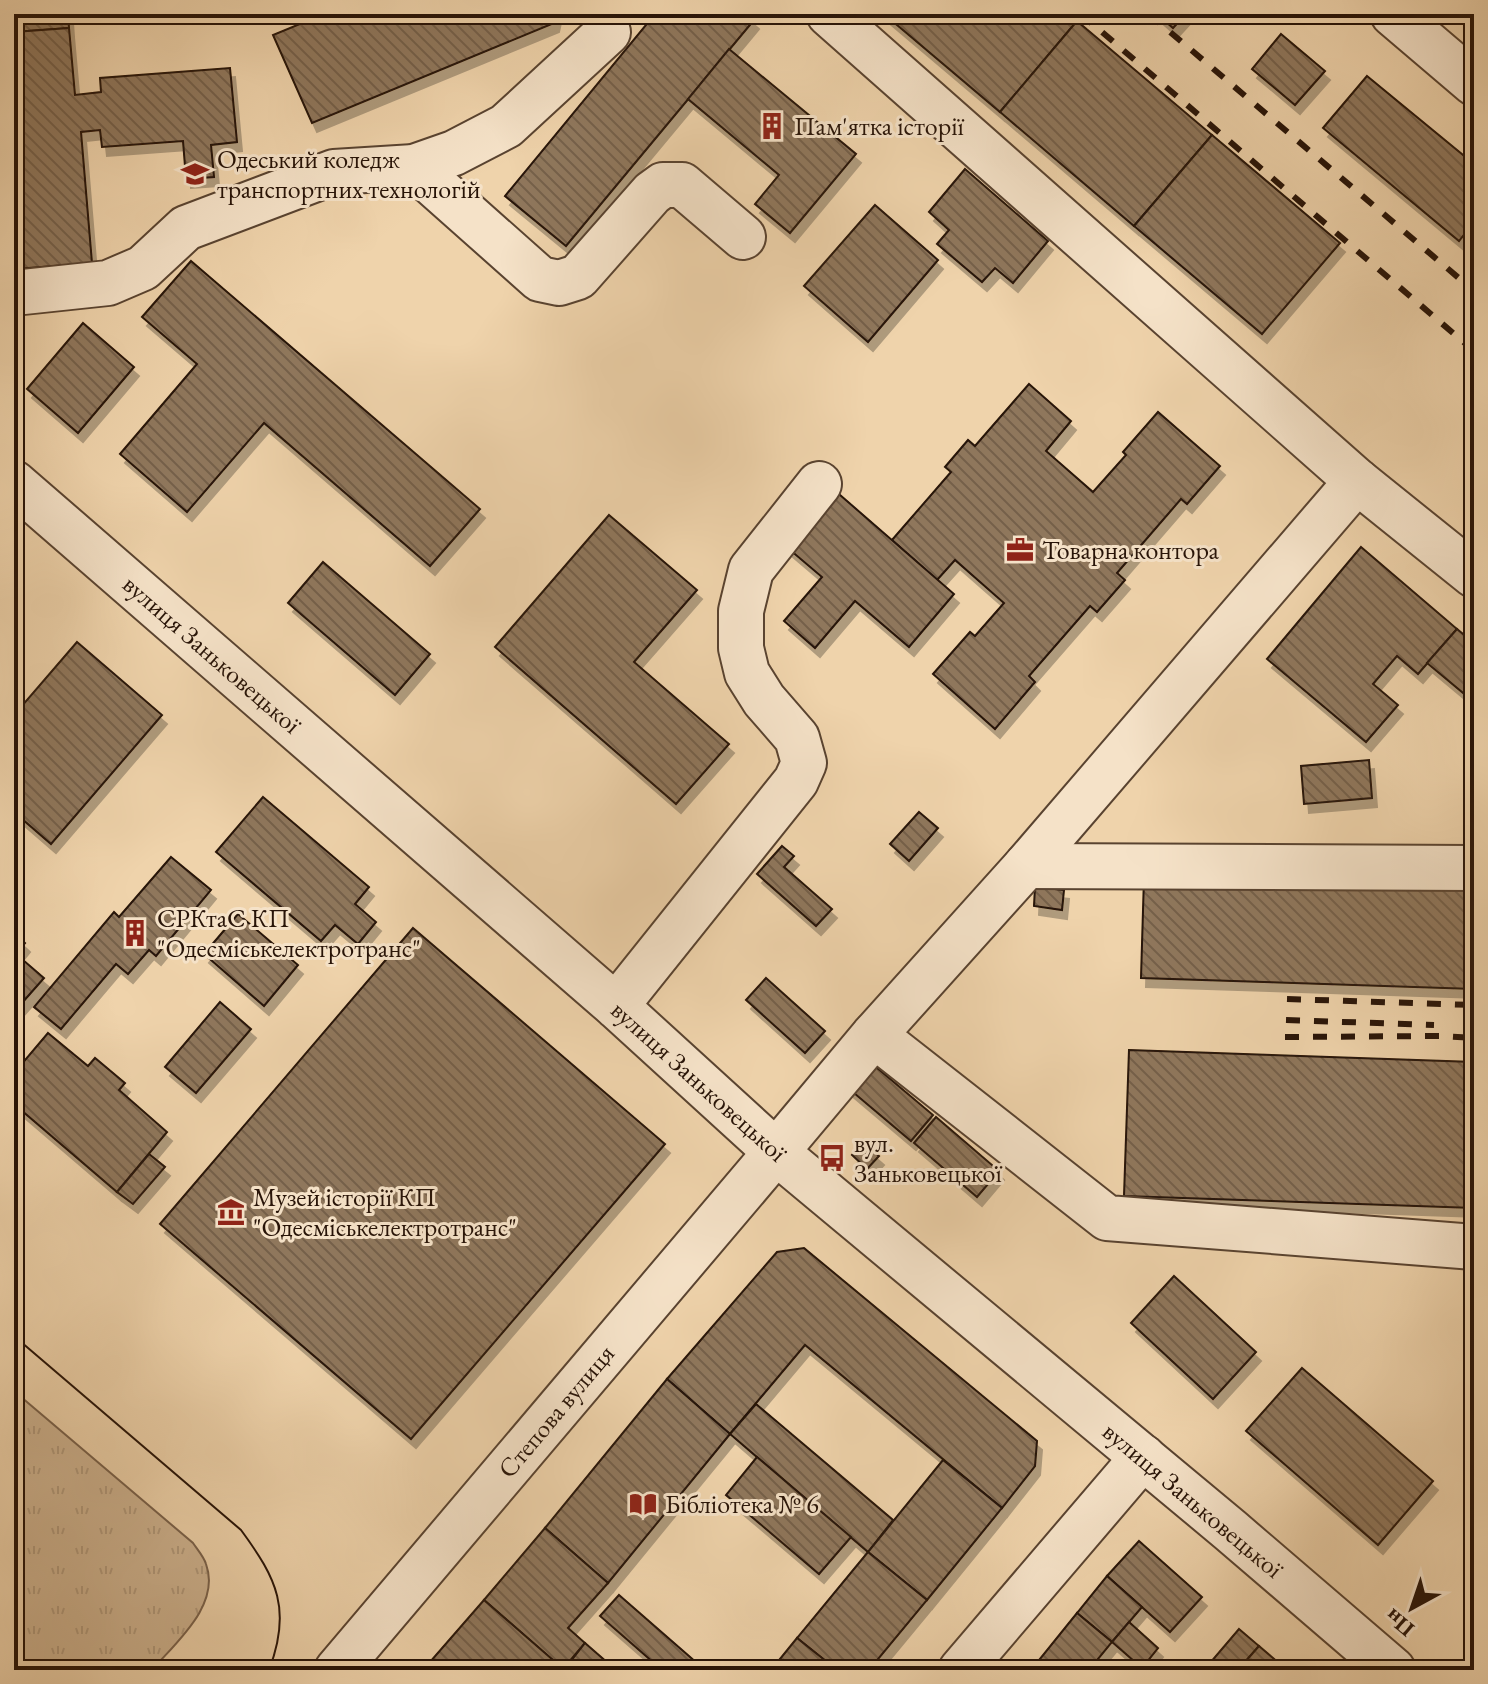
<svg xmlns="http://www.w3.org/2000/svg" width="1488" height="1684" viewBox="0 0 1488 1684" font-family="'EB Garamond',serif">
<defs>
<pattern id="park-tufts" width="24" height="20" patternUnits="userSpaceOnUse" patternTransform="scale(2)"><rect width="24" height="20" fill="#cdb28f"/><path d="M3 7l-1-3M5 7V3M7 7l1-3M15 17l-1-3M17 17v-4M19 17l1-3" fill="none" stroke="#b0987a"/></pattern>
<pattern id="building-back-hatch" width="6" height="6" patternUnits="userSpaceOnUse" patternTransform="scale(2)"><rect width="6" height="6" fill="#8f775c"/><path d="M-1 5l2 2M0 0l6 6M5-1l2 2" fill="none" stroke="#75604a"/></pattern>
<filter id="shadow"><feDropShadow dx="5" dy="9" stdDeviation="0" flood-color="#0004"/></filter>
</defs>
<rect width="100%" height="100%" fill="#efd3ab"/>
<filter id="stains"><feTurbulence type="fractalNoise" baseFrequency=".0025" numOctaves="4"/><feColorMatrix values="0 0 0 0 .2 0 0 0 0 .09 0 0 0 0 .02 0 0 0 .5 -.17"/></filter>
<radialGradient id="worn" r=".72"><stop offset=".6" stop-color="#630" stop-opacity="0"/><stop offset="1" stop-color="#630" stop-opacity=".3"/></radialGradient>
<!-- park -->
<path fill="url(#park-tufts)" stroke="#7a624b" stroke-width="2" d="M14,1391L193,1543C197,1549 204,1557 206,1564C221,1605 176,1642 152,1670H14Z"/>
<!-- building -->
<g fill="url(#building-back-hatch)" stroke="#271307" stroke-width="2" filter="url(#shadow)">
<path d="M14,14H68L69,28L14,32Z"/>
<path d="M324,14H556L554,23L312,123L273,35Z"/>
<path d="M655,14H747L754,20L566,246L505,196Z"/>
<path d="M884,14H1069L1077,21L1000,112Z"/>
<path d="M1157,14H1186L1173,28Z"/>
<path d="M1077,21L1212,135L1134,226L1000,112Z"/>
<path d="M69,28L75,95L101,92L100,78L230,68L237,142L211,145L214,177L186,179L183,141L102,147L100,130L81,132L92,263L16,269L14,243V32Z"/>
<path d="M1281,34L1325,71L1295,105L1252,69Z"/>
<path d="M729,49L856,154L790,233L755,204L779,175L688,99Z"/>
<path d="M1367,76L1474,164V222L1459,241L1323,128Z"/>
<path d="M1212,135L1340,243L1262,334L1134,226Z"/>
<path d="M965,169L1048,241L1013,283L995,268L982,282L937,244L949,230L929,212Z"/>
<path d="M875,205L938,260L868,342L804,286Z"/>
<path d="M191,261L480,509L430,566L264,423L187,512L120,454L197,364L142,317Z"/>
<path d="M83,323L134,367L78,433L27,389Z"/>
<path d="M1029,384L1071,421L1046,451L1093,492L1126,455L1123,452L1158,412L1220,466L1187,504L1181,499L1117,573L1125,580L1097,612L1090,606L1029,676L1035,682L995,729L933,674L970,632L975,636L1004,603L955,560L937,580L892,540L951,472L945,467L968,440L975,446Z"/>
<path d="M832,488L954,594L909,647L855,601L815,648L784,621L822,577L783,544Z"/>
<path d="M609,515L697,590L634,662L729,744L676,804L495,647Z"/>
<path d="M1361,547L1457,629L1418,674L1397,656L1373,684L1398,705L1366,742L1267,659Z"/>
<path d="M323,562L430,654L395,695L288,603Z"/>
<path d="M1457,629L1474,643V702L1427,663Z"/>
<path d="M77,642L162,715L51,844L14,812V715Z"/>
<path d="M1369,760L1372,798L1304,804L1301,766Z"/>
<path d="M263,797L369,887L355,904L376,922L358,944L335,925L321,941L216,852Z"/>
<path d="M919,812L938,828L909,861L890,844Z"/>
<path d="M782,846L794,856L784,867L832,909L816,926L757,874Z"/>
<path d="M171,857L211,890L156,956L149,950L128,974L116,964L61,1029L34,1007L114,912L119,917Z"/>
<path d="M1144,877L1474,888V989L1141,978Z"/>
<path d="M1035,887L1064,890L1062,910L1034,906Z"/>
<path d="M238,914L298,965L264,1006L204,954Z"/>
<path d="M413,928L665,1144L411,1439L160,1224Z"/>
<path d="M14,933L25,943L16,954L44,978L14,1012Z"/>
<path d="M766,978L825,1031L805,1053L746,1000Z"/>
<path d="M220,1002L251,1029L196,1093L165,1067Z"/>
<path d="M48,1033L88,1066L95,1058L125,1083L119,1090L167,1132L117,1192L14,1104V1073Z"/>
<path d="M1129,1050L1474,1062V1208L1124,1196Z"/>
<path d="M870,1062L933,1115L911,1141L848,1088Z"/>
<path d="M936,1117L999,1171L977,1197L914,1143Z"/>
<path d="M863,1142L879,1156L867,1169L852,1155Z"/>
<path d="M149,1154L165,1167L133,1204L117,1192Z"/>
<path d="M804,1248L1037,1441L1035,1466L1002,1508L805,1345L730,1434L667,1379L777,1252Z"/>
<path d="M1174,1276L1256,1352L1213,1399L1131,1323Z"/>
<path d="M1302,1368L1433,1481L1378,1545L1246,1431Z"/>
<path d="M667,1379L730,1434L608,1583L545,1528Z"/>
<path d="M756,1404L893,1520L868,1552L730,1434Z"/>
<path d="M757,1457L851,1537L819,1574L726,1495Z"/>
<path d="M943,1460L1002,1508L927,1600L868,1552Z"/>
<path d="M545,1528L608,1583L568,1628L585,1643L563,1669L484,1600Z"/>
<path d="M1139,1541L1202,1597L1170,1632L1107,1576Z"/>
<path d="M868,1552L927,1600L869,1670H837L797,1638Z"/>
<path d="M1107,1576L1142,1607L1112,1642L1077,1613Z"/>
<path d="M619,1595L705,1670H662L600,1616Z"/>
<path d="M484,1600L553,1660L545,1670H423Z"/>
<path d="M1077,1613L1112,1642L1089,1670H1031Z"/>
<path d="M1129,1622L1158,1648L1142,1668L1112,1642Z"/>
<path d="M1239,1629L1259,1646L1238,1670H1204Z"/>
<path d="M797,1638L837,1670H771Z"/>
<path d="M585,1643L616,1670H564Z"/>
<path d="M1259,1646L1287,1670H1238Z"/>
</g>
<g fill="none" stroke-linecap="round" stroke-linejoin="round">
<!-- minor casing -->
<g stroke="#594330" stroke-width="48">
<g id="minor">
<path d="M829,14L1357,481L1474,575"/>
<path d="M1393,14L1474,83"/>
<path d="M414,167L540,279L559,283L578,277L652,193L663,185H682L743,237"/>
<path d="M14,293L108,283L143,268L186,228L334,172L414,167L454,153L506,126L608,32"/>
<path d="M14,483L616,1006L776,1152L1230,1530L1393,1670"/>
<path d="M1026,866L1474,868"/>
<path d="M616,1006L796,781L804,763L797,738L764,700L747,673L741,648V611L751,570L819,484"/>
<path d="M874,1035L1107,1218L1474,1247"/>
<path d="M337,1670L776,1152L874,1035L1026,866L1357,481"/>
<path d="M961,1670L1143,1457"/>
</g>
</g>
<!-- minor -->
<use href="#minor" stroke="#f5e2c8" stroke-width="44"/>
<!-- tram -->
<path stroke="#271307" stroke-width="2" d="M14,1336L241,1530C277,1579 292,1610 269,1670"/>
<!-- rail -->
<g stroke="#271307" stroke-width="6" stroke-dasharray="14 14" stroke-linecap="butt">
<path d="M1081,14L1474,351"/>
<path d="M1149,14L1474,291"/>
<path d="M1287,999L1474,1005"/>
<path d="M1286,1020L1434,1025"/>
<path d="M1285,1037L1441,1036L1474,1038"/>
</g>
</g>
<!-- icons -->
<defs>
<g id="building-bare" transform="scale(2.16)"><path d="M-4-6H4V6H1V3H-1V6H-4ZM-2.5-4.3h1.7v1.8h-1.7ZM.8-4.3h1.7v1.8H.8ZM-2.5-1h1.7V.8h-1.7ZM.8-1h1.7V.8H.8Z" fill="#8f2418" stroke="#f5e2c8" stroke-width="2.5" paint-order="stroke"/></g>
<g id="university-bare" transform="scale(2.16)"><path d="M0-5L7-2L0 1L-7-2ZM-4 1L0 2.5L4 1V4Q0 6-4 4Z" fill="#8f2418" stroke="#f5e2c8" stroke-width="2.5" paint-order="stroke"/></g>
<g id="office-bare" transform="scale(2.16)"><path d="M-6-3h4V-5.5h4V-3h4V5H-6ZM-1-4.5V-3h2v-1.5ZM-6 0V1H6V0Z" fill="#8f2418" stroke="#f5e2c8" stroke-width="2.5" paint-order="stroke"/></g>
<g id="bus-bare" transform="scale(2.16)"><path d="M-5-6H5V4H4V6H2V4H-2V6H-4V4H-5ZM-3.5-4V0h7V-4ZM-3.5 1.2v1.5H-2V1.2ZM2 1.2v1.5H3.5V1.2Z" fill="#8f2418" stroke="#f5e2c8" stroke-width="2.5" paint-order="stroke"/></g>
<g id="museum-bare" transform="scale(2.16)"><path d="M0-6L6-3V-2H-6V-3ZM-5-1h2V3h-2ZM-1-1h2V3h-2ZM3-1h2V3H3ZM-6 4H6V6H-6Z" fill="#8f2418" stroke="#f5e2c8" stroke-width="2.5" paint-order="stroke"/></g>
<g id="library-bare" transform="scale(2.16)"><path d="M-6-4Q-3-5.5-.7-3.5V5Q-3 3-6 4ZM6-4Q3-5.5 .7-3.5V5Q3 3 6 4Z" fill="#8f2418" stroke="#f5e2c8" stroke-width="2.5" paint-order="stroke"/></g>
</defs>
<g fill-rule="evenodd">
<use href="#building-bare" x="772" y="126"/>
<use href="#university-bare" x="195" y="174"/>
<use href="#office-bare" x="1020" y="550"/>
<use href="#building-bare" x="135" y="933"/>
<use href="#bus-bare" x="832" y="1158"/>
<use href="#museum-bare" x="231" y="1212"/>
<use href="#library-bare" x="643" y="1504"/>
</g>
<g text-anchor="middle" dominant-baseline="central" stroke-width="6" stroke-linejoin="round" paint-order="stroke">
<!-- poi labels -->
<g font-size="26" fill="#271307" stroke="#f5e2c8" text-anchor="start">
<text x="794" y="126">Пам'ятка історії</text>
<text x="217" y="159">Одеський коледж<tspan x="217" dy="30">транспортних технологій</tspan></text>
<text x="1042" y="550">Товарна контора</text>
<text x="157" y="918">СРКтаС КП<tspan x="157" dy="30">"Одесміськелектротранс"</tspan></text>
<text x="854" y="1143">вул.<tspan x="854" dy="30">Заньковецької</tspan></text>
<text x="253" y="1197">Музей історії КП<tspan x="253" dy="30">"Одесміськелектротранс"</tspan></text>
<text x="665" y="1504">Бібліотека № 6</text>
</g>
<!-- street labels -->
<g font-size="26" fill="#271307" stroke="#f5e2c8">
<text transform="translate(212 654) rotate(41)">вулиця Заньковецької</text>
<text transform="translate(699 1081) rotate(42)">вулиця Заньковецької</text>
<text transform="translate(556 1411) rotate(-50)">Степова вулиця</text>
<text transform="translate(1193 1500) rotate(40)">вулиця Заньковецької</text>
</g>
</g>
<!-- margin -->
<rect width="1488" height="1684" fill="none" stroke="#efd3ab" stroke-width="48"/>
<rect x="16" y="16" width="1456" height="1652" fill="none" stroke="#271307" stroke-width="4"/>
<rect x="24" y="24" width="1440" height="1636" fill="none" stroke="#271307" stroke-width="2"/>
<!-- north arrow -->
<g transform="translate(1412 1608) rotate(220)" stroke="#f5e2c8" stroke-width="6" paint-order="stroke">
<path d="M0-6L14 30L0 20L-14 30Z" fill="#271307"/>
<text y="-12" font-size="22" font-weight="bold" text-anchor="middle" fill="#271307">Пн</text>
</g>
<rect width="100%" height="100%" filter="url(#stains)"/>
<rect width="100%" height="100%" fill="url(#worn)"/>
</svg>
